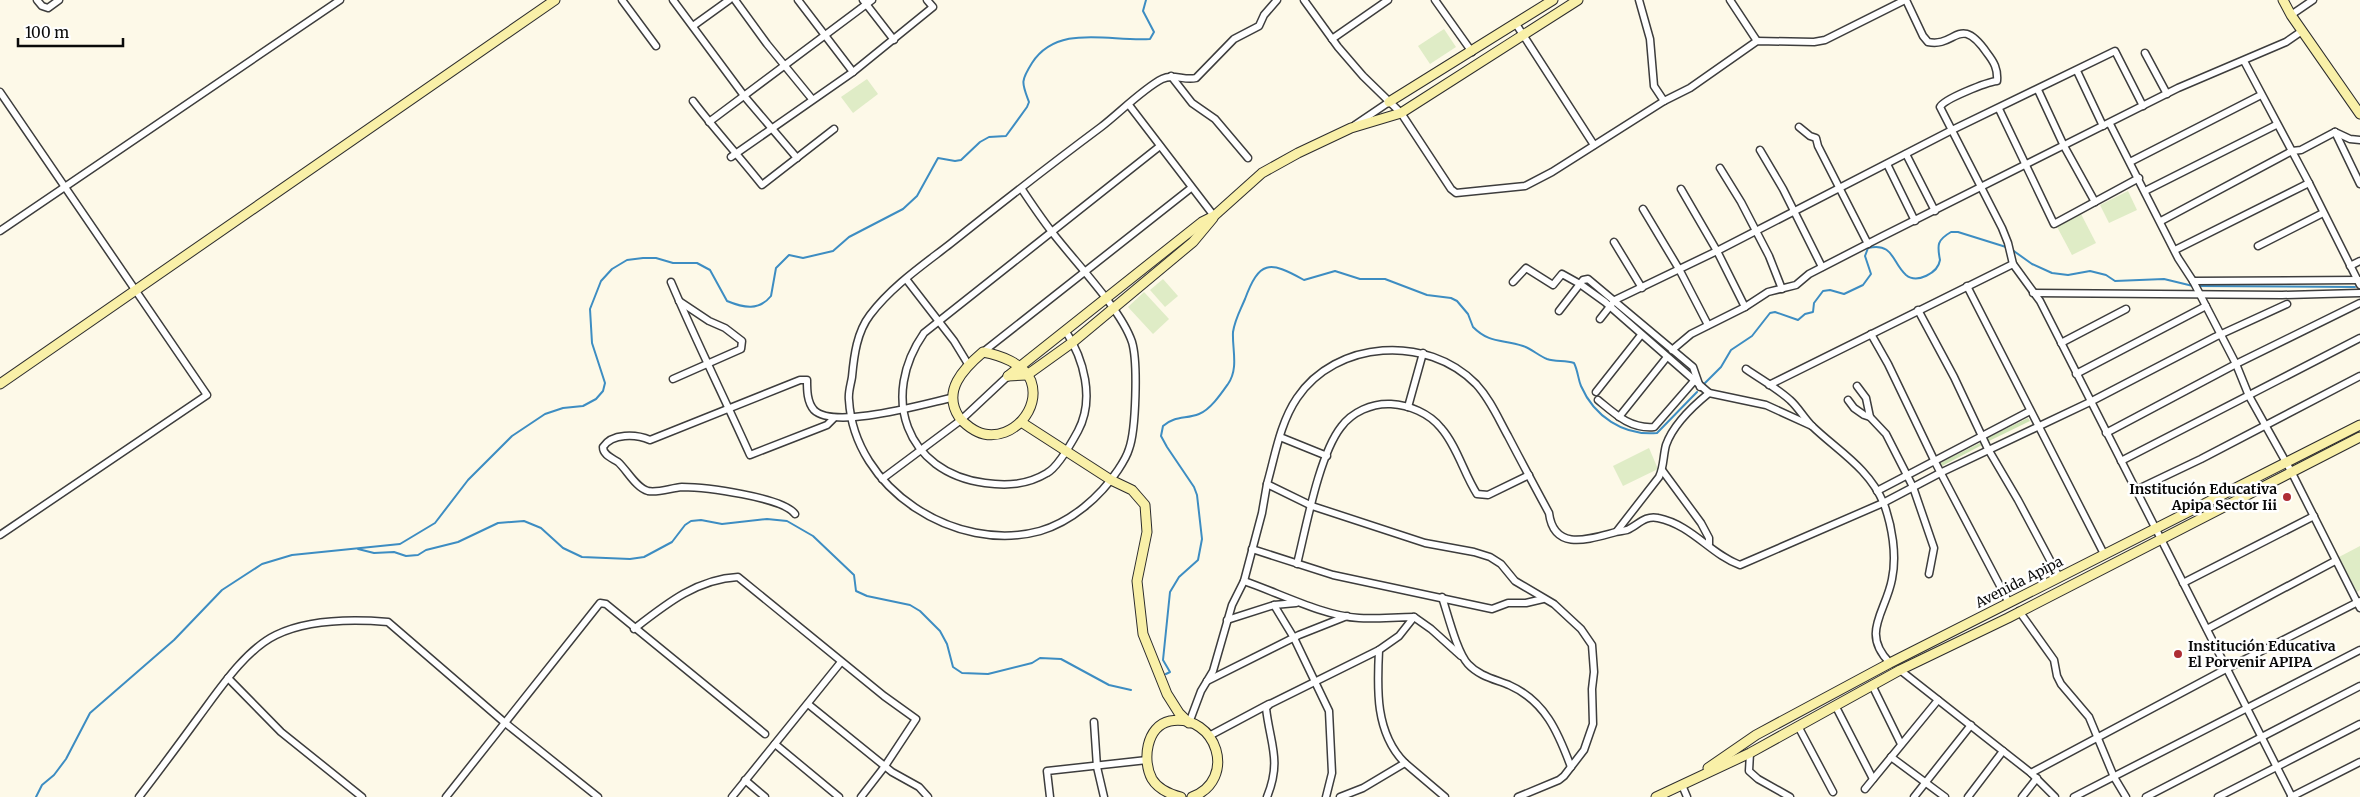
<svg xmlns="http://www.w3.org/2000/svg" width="2360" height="797" viewBox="0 0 2360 797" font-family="Merriweather,serif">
<rect width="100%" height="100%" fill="#fdf9e8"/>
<!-- green -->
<g fill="#cee4b5">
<path d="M2028,418L2030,421L1989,441L1987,438Z"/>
<path d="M1980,443L1982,445L1942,466L1940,463Z"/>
</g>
<!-- pitch -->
<g fill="#dfecc6">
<path d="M1444,29L1456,47L1430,64L1418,46Z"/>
<path d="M867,79L878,94L853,113L841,97Z"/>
<path d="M2128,191L2137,210L2109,223L2100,205Z"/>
<path d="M2080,212L2096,243L2072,255L2056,225Z"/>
<path d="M1163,279L1178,296L1165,307L1150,290Z"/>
<path d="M1144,292L1169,319L1153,334L1128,307Z"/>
<path d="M1649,448L1658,469L1623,486L1613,466Z"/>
<path d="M2360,546V590L2357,592L2339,557Z"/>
</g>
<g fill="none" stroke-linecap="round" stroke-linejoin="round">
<!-- stream -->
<g stroke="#3d8dc2" stroke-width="2">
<path d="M2011,249L2032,264L2052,273L2068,275L2090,271L2106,275L2115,281L2164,279L2193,286"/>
<path d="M2197,286L2355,287"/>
<path d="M1705,383L1721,367L1731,350L1752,336L1770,313L1775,312L1798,320L1805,314L1813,312L1814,303L1823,291L1830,290L1844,294L1863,285L1871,274L1865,256L1868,248C1894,242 1892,263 1906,275C1917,284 1938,273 1940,260C1937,245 1937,240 1951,232H1958L2006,247"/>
<path d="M358,549L374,553L394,552L406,556L418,555L426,550L458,542L498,523L524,521L541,528L563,548L582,557L630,559L644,557L672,542L685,525L691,521L701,520L722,524L767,519L787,521L813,536L854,575L856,591L867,596L910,605L920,611L940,631L947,644L953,667L962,673L988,674L1032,663L1040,658L1061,659L1109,685L1131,690"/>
<path d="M1166,674L1170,672L1163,660L1170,592L1179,577L1198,560L1202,539L1197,495L1194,487L1167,447L1161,436L1163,426C1174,416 1186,419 1199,414C1210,410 1221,394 1228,384C1239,368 1232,349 1233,332C1235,319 1240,311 1245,299C1259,261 1269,260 1304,280L1335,271L1360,279H1385L1427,295L1451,298L1457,301L1468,314L1473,327C1490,344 1502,339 1523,346C1532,349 1539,356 1547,359C1556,362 1565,360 1574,363C1578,371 1578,379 1581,386C1594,416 1623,436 1657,433L1697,392"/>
<path d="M36,797L42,785L54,775L66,759L90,713L174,640L222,590L262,564L292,555L400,544L435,523L468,480L512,436L545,414L563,408L583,406L596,399L603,391L605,383L592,343L590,309L601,281L612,269L627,260L643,258H656L673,263H697L710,270L727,301C744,308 759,311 771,296L776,268L789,255L803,258L833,251L849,237L903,209L917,196L938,158L955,161L961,160L980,142L989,137L1006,136L1027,107L1029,102C1022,83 1020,82 1032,63C1058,23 1110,42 1150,39L1154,32L1143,11L1146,0"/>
</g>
<!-- street casing -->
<g stroke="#3d3d3d" stroke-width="9">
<g id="street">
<path d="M37,0L42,6L48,8L59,0"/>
<path d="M622,0L656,46"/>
<path d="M673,0L745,97L797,158"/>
<path d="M735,0L767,44L812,99"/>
<path d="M798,0L853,72"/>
<path d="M863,0L894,40"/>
<path d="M1304,0L1338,47L1363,76L1401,113L1451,189L1456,193L1525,186L1552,172L1664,101L1690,88L1757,41L1814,42L1825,40L1905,0"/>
<path d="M1435,0L1472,52"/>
<path d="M1639,0L1650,39L1654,86L1664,101"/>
<path d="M1730,0L1757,41"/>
<path d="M1906,0L1923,36L1928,42C1956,48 1959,13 1987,53C1994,62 1998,69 1997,81C1987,82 1944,99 1940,107L2002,228L2008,243L2013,264L2040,301L2292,797"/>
<path d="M2291,15L2313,0"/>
<path d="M1516,24L1594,145"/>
<path d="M693,26L729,0"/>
<path d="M1332,39L1388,0"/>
<path d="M2145,53L2167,94"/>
<path d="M2244,61L2309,183L2360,285"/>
<path d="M2077,71L2103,126"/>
<path d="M1171,76L1192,103L1215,119L1248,158"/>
<path d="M2038,90L2064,146L2095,202"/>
<path d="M0,92L207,395L0,535"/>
<path d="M693,101C715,130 739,156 762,185L834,129"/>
<path d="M1129,105L1214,216"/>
<path d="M1999,109L2054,224L2139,178"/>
<path d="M709,122L872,0"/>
<path d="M2110,124L2178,258L2193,281L2236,364L2249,396L2292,473L2360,608"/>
<path d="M1355,125L1389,102"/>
<path d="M1799,127L1810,136L1816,138L1818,146L1868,244"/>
<path d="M2335,132L2360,184"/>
<path d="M2335,132L2350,139L2360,140"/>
<path d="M1760,150L1783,189L1822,267"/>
<path d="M1906,154L1935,211"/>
<path d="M731,157L853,72L933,7L927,0"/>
<path d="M2130,162L2261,95"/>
<path d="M1887,164L1915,221"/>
<path d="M1720,168L1741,202L1769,256L1782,289"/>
<path d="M1021,188C1031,203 1041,218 1052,232C1074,261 1121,309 1132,342C1138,362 1136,430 1129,449C1127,456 1122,464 1118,470C1100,497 1071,522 1040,531C956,554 854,489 849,400C848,392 851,384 852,377C854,355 857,332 870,315C892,286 923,265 950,244C1000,204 1050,165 1101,127C1118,114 1144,88 1162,79C1173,73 1184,81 1196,78L1234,39L1259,26L1264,15L1277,0"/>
<path d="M1681,189L1717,251L1745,307"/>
<path d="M2145,191L2276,125"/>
<path d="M1643,209L1679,269L1708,325"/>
<path d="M2161,221L2292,151L2301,150L2335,132"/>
<path d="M0,231L340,0"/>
<path d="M1614,242L1642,288"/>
<path d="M2258,246L2323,213"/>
<path d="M2175,250L2309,183"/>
<path d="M2350,266L2360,261"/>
<path d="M906,279L954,341L968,364"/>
<path d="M2193,281L2360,280"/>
<path d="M671,282C696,341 724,397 750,455L827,425L834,418"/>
<path d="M1513,282L1526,268L1553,285L1562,274L1580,284L1605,302L1709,393L1766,405L1812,426"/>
<path d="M1967,286L2104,554"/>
<path d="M2033,293L2282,295L2360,293"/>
<path d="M1918,310L1954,377L1988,449L2018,500L2059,577"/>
<path d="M1559,311L1583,280L1588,279L1693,367L1700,387"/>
<path d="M1600,319L1615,300L1717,251L1952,130L2115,51L2143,106"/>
<path d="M1065,330C1084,359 1095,399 1078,431C1072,442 1058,467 1047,473C1027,485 1007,486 985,483C905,472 880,396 924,333L1160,146"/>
<path d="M1871,334L1888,364L1935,462L2009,603"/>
<path d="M2061,343L2126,309"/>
<path d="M1672,350L1691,334L1745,307L1768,292L1796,285L1809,274L1881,237L2178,88L2286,42L2302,31"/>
<path d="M983,352L1191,188"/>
<path d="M1746,369C1760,379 1777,388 1790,400C1798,407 1804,418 1812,426C1838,451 1869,468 1884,504C1892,526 1897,555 1892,579C1886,612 1860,633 1890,663"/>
<path d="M2076,374L2206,306"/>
<path d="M673,379L741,349L742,341L725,328L709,321L679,301"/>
<path d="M1769,385L2013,264"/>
<path d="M1857,386L1866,398L1870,417"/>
<path d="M1596,392L1641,335"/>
<path d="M1598,400C1615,414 1630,429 1654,427L1694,381"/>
<path d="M1848,400L1854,408L1864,415L1870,417L1886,434L1913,487L1934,548L1929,574"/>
<path d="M1408,407L1423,353"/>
<path d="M1619,417L1667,357"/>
<path d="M2106,433L2236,364L2360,303"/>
<path d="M1280,437L1327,456"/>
<path d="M2121,461L2360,338"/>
<path d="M1662,470L1701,523L1709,538V544"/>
<path d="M882,479L961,420L1008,376"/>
<path d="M2136,490L2201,459L2360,376"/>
<path d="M1877,491L2030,411"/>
<path d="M795,514C783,497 704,487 682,487C671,488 658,493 648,491C636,488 627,470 618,462C612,458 603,455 603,447C612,433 636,434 650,440L800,380H807C807,390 807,402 814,410C834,430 924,404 951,398"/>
<path d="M1617,531L1659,477C1664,467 1663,456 1666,445C1673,425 1693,406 1709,393"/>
<path d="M1252,549L1333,575L1492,609L1508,603H1526L1543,599"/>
<path d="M1297,564C1306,528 1319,455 1341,427C1352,412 1372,403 1391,404C1409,405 1429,413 1441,428C1457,446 1464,474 1477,494L1488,495L1529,475"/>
<path d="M1244,581C1279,593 1323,616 1359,618C1377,619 1396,617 1414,617L1399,636L1379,650C1377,689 1375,733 1405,763L1363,788L1340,797"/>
<path d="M2183,583L2314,516"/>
<path d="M1442,597C1448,615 1457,652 1468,664C1479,676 1494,679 1509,685C1545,701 1558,732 1571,767"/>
<path d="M1274,605L1294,638L1329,711L1332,773L1326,797"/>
<path d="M2019,611L2054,660L2057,676L2061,684L2089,717L2114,777L2126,797"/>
<path d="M1414,617L1431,629L1461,656"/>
<path d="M1227,620L1274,605L1296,603"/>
<path d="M634,629C666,604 697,579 738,577L884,696L916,719L885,766L861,797"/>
<path d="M2207,629L2335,561"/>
<path d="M1900,670L2031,773L2055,797"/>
<path d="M228,678L281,732L362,797"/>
<path d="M1207,681L1299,635L1347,616"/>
<path d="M1873,687L1901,744"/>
<path d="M808,704L892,772L919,787L928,797"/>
<path d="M1836,707L1873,779"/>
<path d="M1094,722L1097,767L1104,797"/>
<path d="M1189,723L1201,691L1213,671L1232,605L1244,581L1262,513L1267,484"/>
<path d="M1798,726L1833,792"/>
<path d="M1209,736L1269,704"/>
<path d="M775,744L839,797"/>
<path d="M1750,753L1749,771L1758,779L1790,797"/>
<path d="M1891,757L1945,797"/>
<path d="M1405,763L1445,797"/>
<path d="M2031,773L2226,669L2360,601"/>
<path d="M745,780L765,797"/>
<path d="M1682,785L1687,797"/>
<path d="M1865,789L1938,700"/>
<path d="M139,797C159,771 179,744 198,718C219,690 245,650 276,635C309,619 352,619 388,622L504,722L598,797"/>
<path d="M446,797L600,603L606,604L765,734"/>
<path d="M732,797L841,662"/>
<path d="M1050,797L1047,771L1147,760"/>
<path d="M1267,797C1282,760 1270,744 1266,708L1270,704L1379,650"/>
<path d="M1518,797L1559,780L1564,776L1584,750L1593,724L1592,689L1594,672L1592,645L1581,629L1554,604L1515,581L1501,564L1490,557L1474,552L1425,543L1312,506L1267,484C1275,456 1280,423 1297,398C1336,340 1427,334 1476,384C1490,399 1498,418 1508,436C1521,461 1535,487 1549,513C1554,552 1589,539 1616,532C1619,531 1623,531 1627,530C1638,525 1645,515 1658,518C1692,525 1710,554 1740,565L1883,503L1940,473L2090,402L2215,337L2287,304"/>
<path d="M1914,797L1971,725"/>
<path d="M1968,797L2003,751"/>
<path d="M2022,797L2037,778"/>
<path d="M2074,797L2360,650"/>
<path d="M2146,797L2360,686"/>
<path d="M2218,797L2360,724"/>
<path d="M2291,797L2360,762"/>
</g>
</g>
<!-- secondary casing -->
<g stroke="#2c2c2c" stroke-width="11">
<g id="secondary">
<path d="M2283,0L2291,15L2360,114"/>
<path d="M1389,102L1553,0"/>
<path d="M983,352C999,355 1024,363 1031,381C1041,409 1013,440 984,434C975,432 964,424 959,417C942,391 963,369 983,352Z"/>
<path d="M1008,376L1202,222L1214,216L1262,173L1298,153L1351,128L1401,113L1578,0"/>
<path d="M1008,376L1027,375L1073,342L1193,242L1213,218"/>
<path d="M0,384L555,0"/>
<path d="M1021,422L1111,480L1132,490L1145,505L1147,532L1137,581L1143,634L1167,694L1179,713L1189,723"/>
<path d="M1708,768L1756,735L1890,663L2360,425"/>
<path d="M1181,797C1169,794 1158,789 1152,779C1142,761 1146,726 1170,721C1217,713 1238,780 1192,797"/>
<path d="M1656,797L1750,753L1900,670L2008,618L2360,437"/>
</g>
</g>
<!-- street -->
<use href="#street" stroke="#fff" stroke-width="6"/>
<!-- secondary -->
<use href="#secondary" stroke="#f9f0a8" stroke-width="9"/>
</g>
<!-- markers -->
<g fill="#ae2d34" stroke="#fff" stroke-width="2">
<circle cx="2287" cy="497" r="5"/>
<circle cx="2178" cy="654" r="5"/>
</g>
<g text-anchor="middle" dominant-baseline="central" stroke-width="5" stroke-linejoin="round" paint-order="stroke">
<!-- poi labels -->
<g font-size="14" font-weight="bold" fill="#0a0a0a" stroke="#fff" text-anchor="end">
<text x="2277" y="489">Institución Educativa<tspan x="2277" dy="16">Apipa Sector Iii</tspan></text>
<text x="2188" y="646" text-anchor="start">Institución Educativa<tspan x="2188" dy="16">El Porvenir APIPA</tspan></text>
</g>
<!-- street labels -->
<g font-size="14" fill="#0a0a0a" stroke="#fff">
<text transform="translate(2019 582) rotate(-27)">Avenida Apipa</text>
</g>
</g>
<!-- scale -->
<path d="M18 38v8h105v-8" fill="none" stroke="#0a0a0a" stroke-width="2.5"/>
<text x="25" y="38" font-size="15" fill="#0a0a0a" stroke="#ffffff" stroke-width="4" paint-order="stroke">100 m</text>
</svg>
